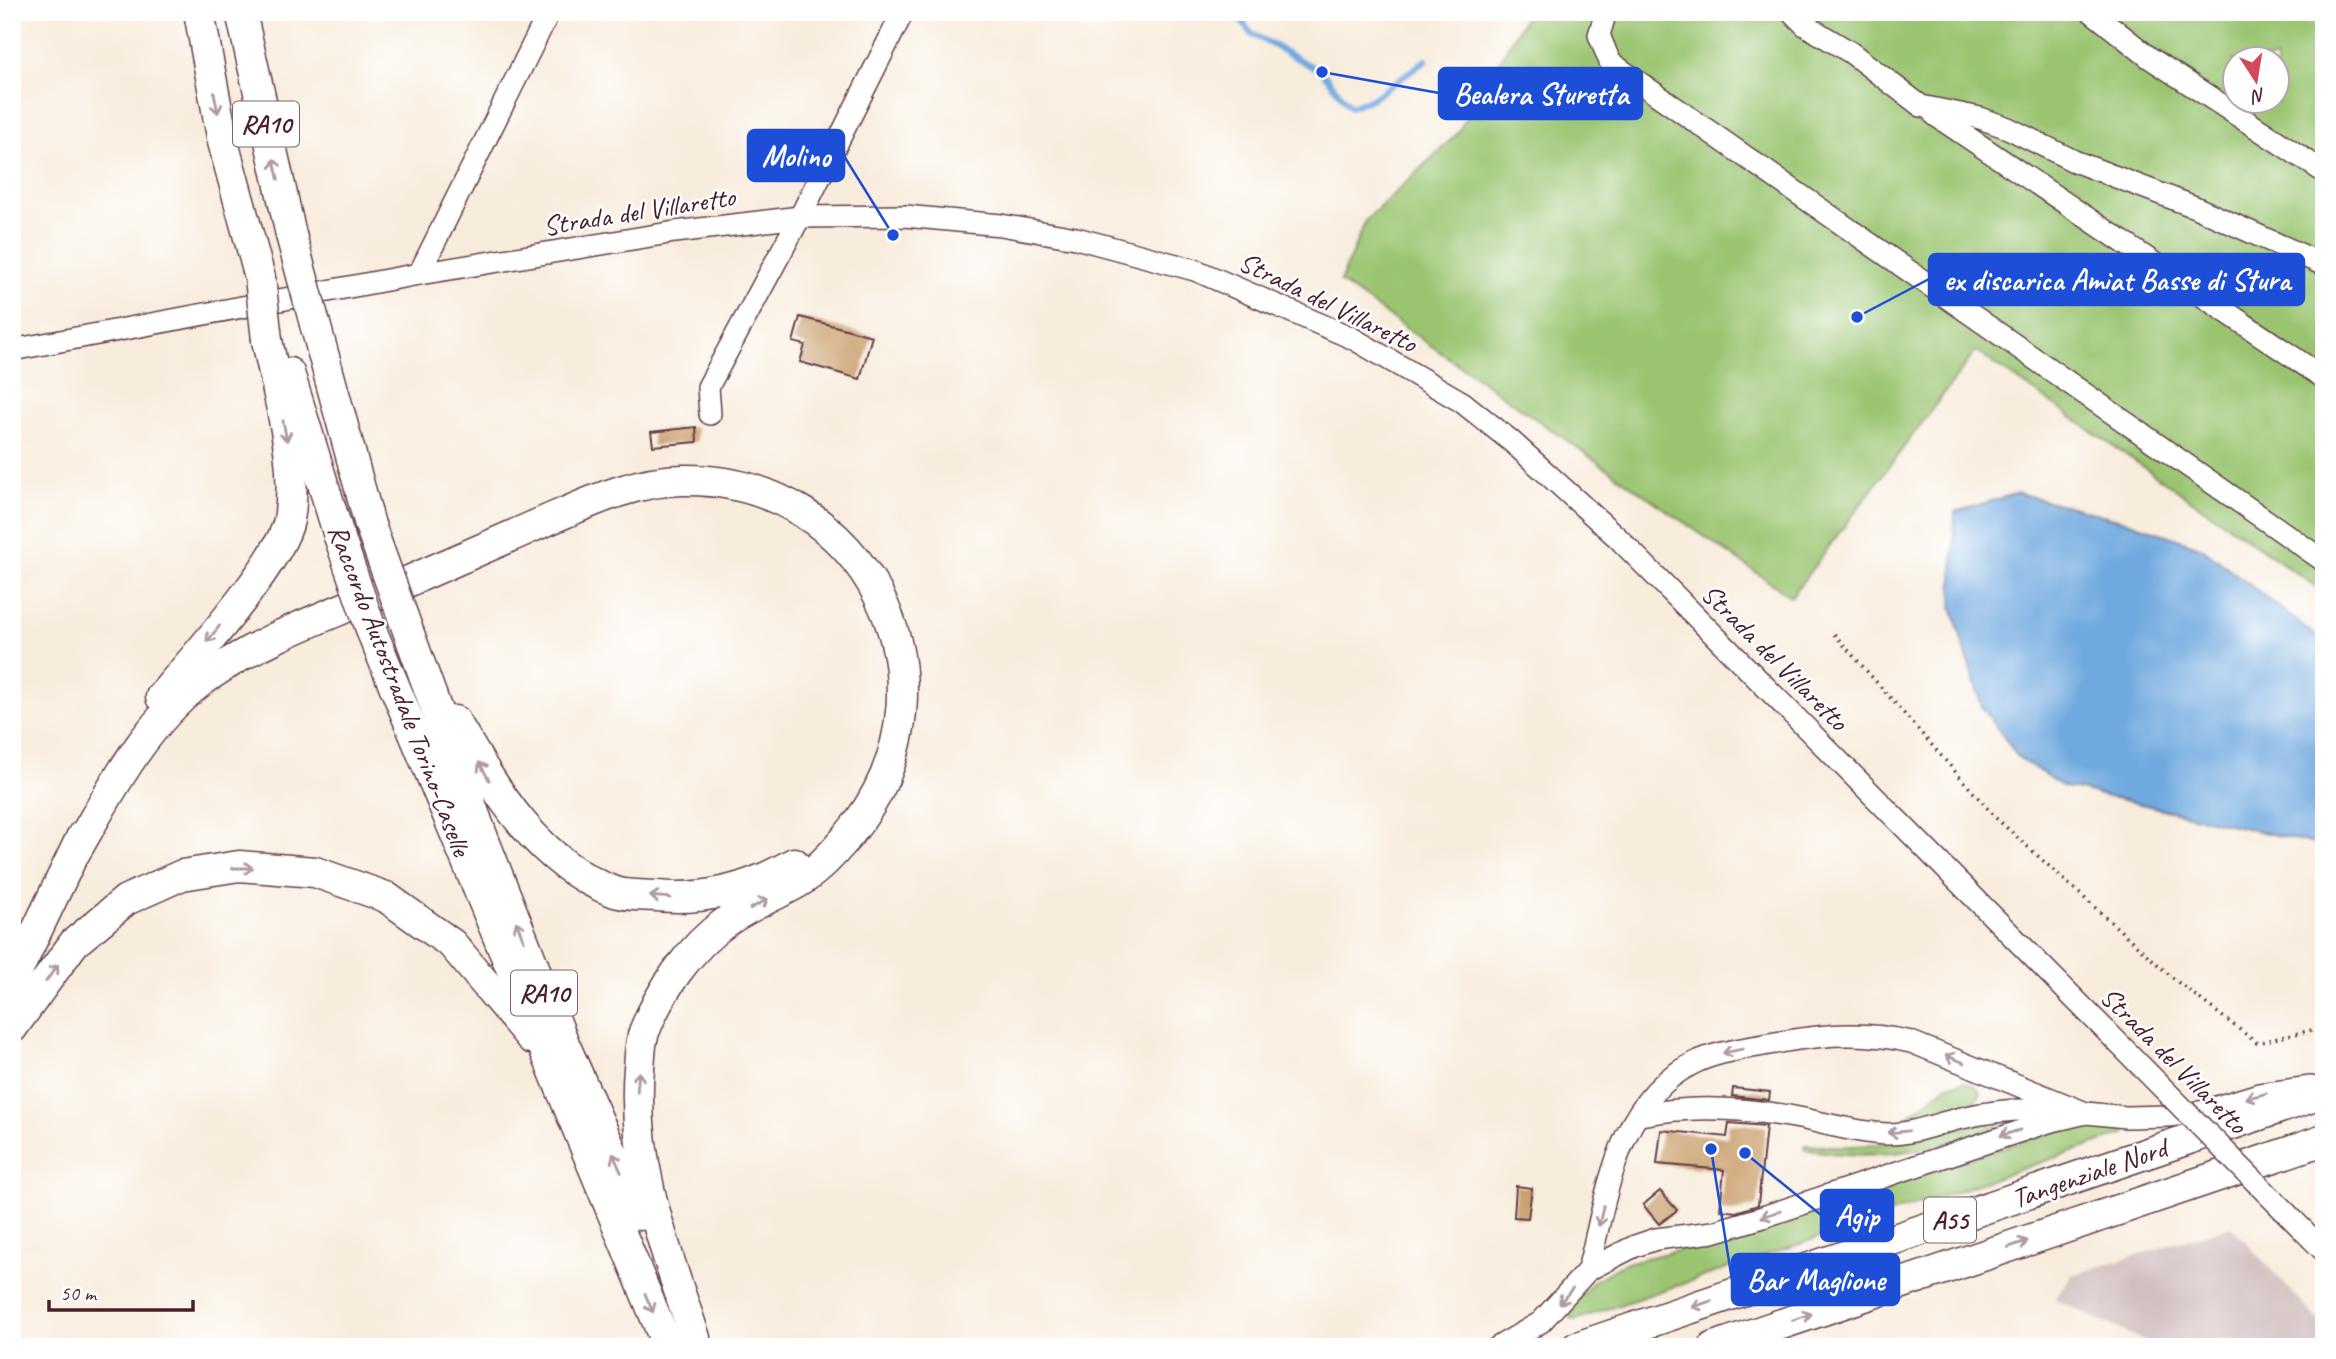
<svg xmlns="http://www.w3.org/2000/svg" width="2336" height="1359" viewBox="0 0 2336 1359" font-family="Caveat,sans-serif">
<rect width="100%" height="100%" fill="#fff"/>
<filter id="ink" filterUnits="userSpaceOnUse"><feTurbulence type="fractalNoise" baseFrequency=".0143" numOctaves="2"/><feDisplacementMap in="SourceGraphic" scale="14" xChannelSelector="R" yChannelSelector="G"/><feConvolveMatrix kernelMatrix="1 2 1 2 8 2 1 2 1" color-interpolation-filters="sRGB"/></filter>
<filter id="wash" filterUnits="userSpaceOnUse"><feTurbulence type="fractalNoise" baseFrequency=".00686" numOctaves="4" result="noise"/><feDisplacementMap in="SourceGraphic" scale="28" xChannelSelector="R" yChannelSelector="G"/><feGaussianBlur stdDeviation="1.57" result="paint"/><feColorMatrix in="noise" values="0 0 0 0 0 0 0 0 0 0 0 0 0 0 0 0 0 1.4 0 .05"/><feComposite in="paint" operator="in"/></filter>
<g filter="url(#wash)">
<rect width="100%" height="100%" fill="#f8ecdc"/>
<!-- industrial -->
<path fill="#d2bfc0" d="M2231,1226L2324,1327V1347H2157L2055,1299L2072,1275Z"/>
<!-- green -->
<g fill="#9ac470" stroke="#72724e" stroke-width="2" fill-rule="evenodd">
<path d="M1528,12H2324V592L1976,351L1791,597L1340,282L1366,220L1457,134ZM2234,60H2276V102H2234Z"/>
<path d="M1963,1082L1976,1086L1981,1093L1972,1105L1907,1123L1904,1120L1948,1085Z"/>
<path d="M1986,1121L1997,1122L1998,1125C1991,1132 1978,1134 1969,1137C1915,1154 1859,1160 1804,1149L1805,1145C1874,1151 1921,1137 1986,1121Z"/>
<path d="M2093,1125L2126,1126L2125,1134L1575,1320L1564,1314L1594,1281L1625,1263L1718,1241L2066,1127Z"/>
</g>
<!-- water -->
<path fill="#70a9df" stroke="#5d6485" stroke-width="2" d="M2017,493L2133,523L2202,548L2324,642V846L2062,786L2018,757L1982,707L1952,607L1955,512Z"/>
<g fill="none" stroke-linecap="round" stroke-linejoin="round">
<!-- stream -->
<path stroke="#70a9df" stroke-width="6" d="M1234,12L1252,34L1322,72L1351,107L1373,98L1426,60"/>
</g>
<g id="blocks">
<!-- building -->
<g fill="#c99e6b">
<path d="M800,317L872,336L860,379L800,362L805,345L793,342Z"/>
<path d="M696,427L697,442L653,446L651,432Z"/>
<path d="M1733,1088L1770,1092L1769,1100L1732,1096Z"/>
<path d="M1729,1123L1766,1126L1758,1205L1736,1212L1720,1210L1724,1170L1657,1164L1661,1130L1727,1137Z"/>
<path d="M1516,1186L1532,1188L1528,1218L1514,1217Z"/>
<path d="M1660,1191L1677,1210L1659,1224L1643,1205Z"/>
</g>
</g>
</g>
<g filter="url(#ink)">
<use href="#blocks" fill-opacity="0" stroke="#643e46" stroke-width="2"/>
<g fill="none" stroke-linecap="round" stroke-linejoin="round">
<!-- minor casing -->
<g stroke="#643e46" stroke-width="24">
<g id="minor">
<path d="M1606,12L1599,35L1610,62L2324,561"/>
<path d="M1792,12L1805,25L1850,52L1921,106L1980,118L2008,128L2074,161L2195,207L2324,265"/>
<path d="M2092,12L2150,58L2324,172"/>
<path d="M1935,115L2324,378"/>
<path d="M419,274L549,12"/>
<path d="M12,350L419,274L675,232L800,217L905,216L1001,225L1076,238L1195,270L1352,338L1462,402L1511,441L1618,538L2136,1061"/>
<path d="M710,414L708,387L800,217L903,12"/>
<path d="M1640,1115C1690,1105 1744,1108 1794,1117C1826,1123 1857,1133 1889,1134C1914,1134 1938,1123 1962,1118C1997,1109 2028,1108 2063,1111"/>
<path d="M2312,1239L2324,1251"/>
<path d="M1588,1270C1607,1197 1616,1102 1692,1064C1715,1052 1743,1049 1769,1044C1819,1035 1861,1030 1911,1042L2086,1113"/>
<path d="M1498,1347L1541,1322L1588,1270L1635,1246L1656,1239L1713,1232L1760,1218L2048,1122L2086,1113L2126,1117L2169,1116L2200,1112L2259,1094L2311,1087"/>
</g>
</g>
<!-- highway casing -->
<g stroke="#643e46" stroke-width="33">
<g id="highway">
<path d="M199,12L223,142L260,278"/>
<path d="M241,12L291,235"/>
<path d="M315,324L370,525"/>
<path d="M289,373L339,536"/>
<path d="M403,617L483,838L565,1046L640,1215"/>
<path d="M372,632L668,1347"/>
<path d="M161,697C191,662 281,561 289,520C299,461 278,397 267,340"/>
<path d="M455,721C494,788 537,864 615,892C627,896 644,895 657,896C706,901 752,888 794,863"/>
<path d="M74,854C109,794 143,726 199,683C260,637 338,612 407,582C449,563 492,545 534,526C582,506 631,480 684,480C865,478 965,678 858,823C843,843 820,869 799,882C775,896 748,906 726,922C690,947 660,991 644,1032C640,1043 640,1057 639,1068C631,1163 666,1250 695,1338"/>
<path d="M12,982L82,836"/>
<path d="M12,1028L74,943L126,900L182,875L239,866L315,872L386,897L452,944L531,1038"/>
<path d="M1577,1347L2324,1093"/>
<path d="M1714,1347L2324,1140"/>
</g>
</g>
<!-- path -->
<path stroke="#643e46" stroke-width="3.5" stroke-dasharray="2 5" stroke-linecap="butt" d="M1834,634L1997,819L2175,980L2257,1043L2324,1027"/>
<!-- minor -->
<use href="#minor" stroke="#fff" stroke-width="21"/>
<!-- highway -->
<use href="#highway" stroke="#fff" stroke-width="30"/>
<!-- minor-bridge casing -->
<g stroke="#643e46" stroke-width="24" stroke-linecap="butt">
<path id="minor-bridge" d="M2136,1061L2312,1239"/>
</g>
<!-- highway-bridge casing -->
<g stroke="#643e46" stroke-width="33" stroke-linecap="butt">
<g id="highway-bridge">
<path d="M291,235L315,324"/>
<path d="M260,278L267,340"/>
<path d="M370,525L403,617"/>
<path d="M339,536L372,632"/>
</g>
</g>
<!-- minor-bridge -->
<use href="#minor-bridge" stroke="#fff" stroke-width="21"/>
<!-- highway-bridge -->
<use href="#highway-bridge" stroke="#fff" stroke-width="30"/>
</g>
<!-- one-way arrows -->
<defs><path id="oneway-shaft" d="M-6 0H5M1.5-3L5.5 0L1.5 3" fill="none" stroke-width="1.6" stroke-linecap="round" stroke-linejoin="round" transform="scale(1.75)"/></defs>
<g stroke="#ae9aa0">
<use href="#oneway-shaft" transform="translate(216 103) rotate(79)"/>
<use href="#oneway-shaft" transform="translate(276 169) rotate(-103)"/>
<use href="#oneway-shaft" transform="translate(285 431) rotate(79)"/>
<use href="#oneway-shaft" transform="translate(213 634) rotate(129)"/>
<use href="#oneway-shaft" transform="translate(484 771) rotate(-120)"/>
<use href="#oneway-shaft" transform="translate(243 868)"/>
<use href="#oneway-shaft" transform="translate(660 897) rotate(-175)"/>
<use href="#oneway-shaft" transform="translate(759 904) rotate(-29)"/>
<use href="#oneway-shaft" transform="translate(520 931) rotate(-112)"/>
<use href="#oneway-shaft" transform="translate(52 973) rotate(-54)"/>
<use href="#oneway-shaft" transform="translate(1733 1051) rotate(168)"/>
<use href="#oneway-shaft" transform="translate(1955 1059) rotate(-158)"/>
<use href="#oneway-shaft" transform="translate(638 1082) rotate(-85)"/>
<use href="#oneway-shaft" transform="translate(2256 1096) rotate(166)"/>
<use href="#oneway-shaft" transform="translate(1898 1132) rotate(174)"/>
<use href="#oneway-shaft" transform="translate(2010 1133) rotate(163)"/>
<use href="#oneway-shaft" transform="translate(617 1163) rotate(-114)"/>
<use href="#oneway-shaft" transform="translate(1771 1214) rotate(161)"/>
<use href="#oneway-shaft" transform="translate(1601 1216) rotate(103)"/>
<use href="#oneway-shaft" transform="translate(2018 1244) rotate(-19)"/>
<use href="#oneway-shaft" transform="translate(1566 1296) rotate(130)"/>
<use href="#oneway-shaft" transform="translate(649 1303) rotate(67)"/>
<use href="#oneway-shaft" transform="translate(1702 1304) rotate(161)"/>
<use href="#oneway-shaft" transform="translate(1802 1317) rotate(-19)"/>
</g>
</g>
<g text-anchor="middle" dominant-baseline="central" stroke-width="5" stroke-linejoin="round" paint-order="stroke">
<!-- shield labels -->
<g fill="#fff" stroke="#80626b" stroke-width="2">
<rect x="233" y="101.5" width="66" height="45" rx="5"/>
<rect x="511" y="970.5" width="66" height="45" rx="5"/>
<rect x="1924" y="1197.5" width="52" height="45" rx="5"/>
</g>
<g font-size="26" font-weight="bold" fill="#4a1f2b">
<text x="266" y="124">RA10</text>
<text x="544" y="993">RA10</text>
<text x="1950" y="1220">A55</text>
</g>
<!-- street labels -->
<g font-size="28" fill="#4a1f2b" stroke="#fff">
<text transform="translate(639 211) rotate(-9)">Strada del Villaretto</text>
<text transform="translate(1328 302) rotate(26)">Strada del Villaretto</text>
<text transform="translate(1775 657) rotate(45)">Strada del Villaretto</text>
<text transform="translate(400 690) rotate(69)">Raccordo Autostradale Torino-Caselle</text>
<text transform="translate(2174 1060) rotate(45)">Strada del Villaretto</text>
<text transform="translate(2089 1173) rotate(-19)">Tangenziale Nord</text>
</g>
</g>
<!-- callouts -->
<path fill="none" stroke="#1d4ed8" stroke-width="2.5" d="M1322 72L1439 93M893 235L844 156M1857 317L1929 279M1745 1153L1821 1215M1711 1149L1732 1280"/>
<g fill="#1d4ed8" stroke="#fff" stroke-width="2.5">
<circle cx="1322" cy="72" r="7"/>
<circle cx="893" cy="235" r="7"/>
<circle cx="1857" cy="317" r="7"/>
<circle cx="1745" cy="1153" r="7"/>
<circle cx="1711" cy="1149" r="7"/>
</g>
<g fill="#1d4ed8" stroke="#1d4ed8" stroke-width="2.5">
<rect x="1439" y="68" width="203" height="51" rx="7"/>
<rect x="748" y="130" width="96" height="51" rx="7"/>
<rect x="1929" y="254" width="375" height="51" rx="7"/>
<rect x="1821" y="1190" width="72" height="51" rx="7"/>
<rect x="1732" y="1254" width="167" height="51" rx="7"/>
</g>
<g font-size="30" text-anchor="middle" font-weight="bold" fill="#fff">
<text x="1541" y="104">Bealera Sturetta</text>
<text x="796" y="166">Molino</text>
<text x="2117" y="290">ex discarica Amiat Basse di Stura</text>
<text x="1857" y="1226">Agip</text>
<text x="1816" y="1290">Bar Maglione</text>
</g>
<!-- margin -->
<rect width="2336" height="1359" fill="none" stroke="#fff" stroke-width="42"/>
<!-- north arrow -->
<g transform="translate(2256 80) rotate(168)"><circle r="33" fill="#ffffff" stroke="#b7a5aa" stroke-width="2"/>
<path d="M0-5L12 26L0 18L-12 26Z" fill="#d1495b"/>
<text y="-10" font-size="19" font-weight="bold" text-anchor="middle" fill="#4a1f2b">N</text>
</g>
<!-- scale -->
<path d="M49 1300v10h144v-10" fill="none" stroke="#4a1f2b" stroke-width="3.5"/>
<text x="60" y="1300" font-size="21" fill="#4a1f2b" stroke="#ffffff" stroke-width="5" paint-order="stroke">50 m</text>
</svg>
